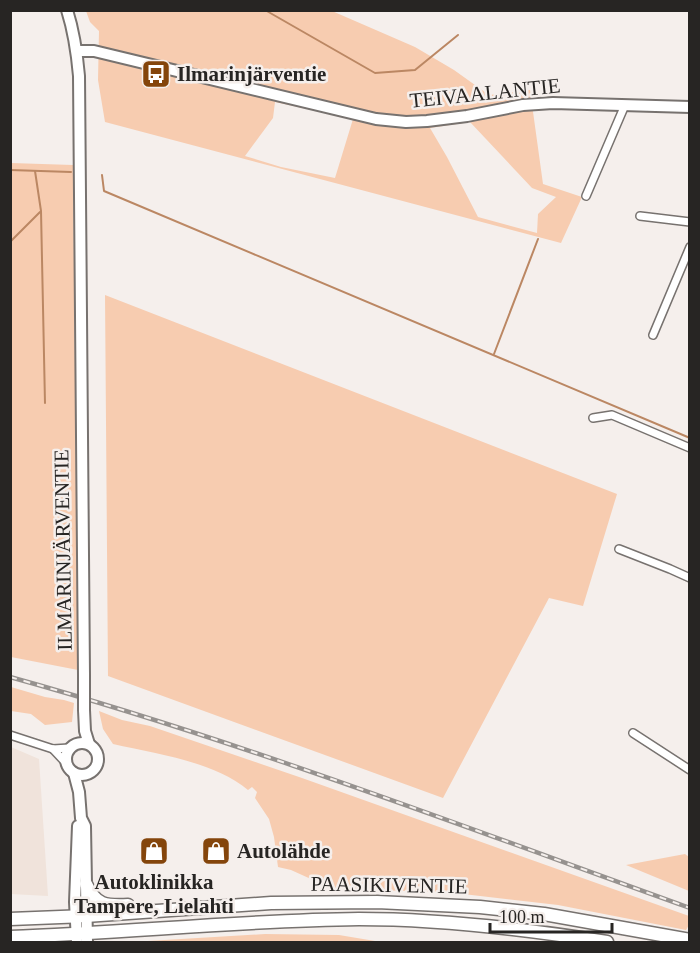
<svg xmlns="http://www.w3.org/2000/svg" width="700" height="953" viewBox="0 0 700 953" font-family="'Times New Roman',serif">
<rect width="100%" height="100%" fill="#f5efec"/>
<!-- built -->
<path fill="#f0e3db" d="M11,747L39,759L48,896L11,894Z"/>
<!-- green -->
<g fill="#f7ccb0" fill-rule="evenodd">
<path d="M86,11H332L415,47L454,70L489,95L530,90L543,184L582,197L561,243L105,122L98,80L99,31L90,22ZM275,102L353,119L335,178L281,167L245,156L273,118ZM470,122L532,188L556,197L538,214L537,233L478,217L447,157L430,128Z"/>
<path d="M11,163L73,165L78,670L11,657Z"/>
<path d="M105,295L617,494L583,606L549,598L443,798L108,676Z"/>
<path d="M11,687L45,697L64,700L74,703L72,722L45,725L31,714L11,711Z"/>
<path d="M99,711L122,720L150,726L302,778L689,916V925L686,930L558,905L446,892L333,889L291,870L278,867L274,837L269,819L255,798L257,792L252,787L248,790C213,761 156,754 113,744L103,729Z"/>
<path d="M685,854L689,857V891L626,865Z"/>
<path d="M265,934L339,935L381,942H131Z"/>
</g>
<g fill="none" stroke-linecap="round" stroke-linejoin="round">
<!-- stream -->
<g stroke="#bb8763" stroke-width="2">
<path d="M265,10L375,73L415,70L458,35"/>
<path d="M10,170L71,172"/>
<path d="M35,171L41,211L45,403"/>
<path d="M102,175L104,191L690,438"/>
<path d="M10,242L40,212"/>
<path d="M494,354L538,239"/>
</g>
<!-- minor casing -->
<g stroke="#77726f" stroke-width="10">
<g id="minor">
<path d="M586,196L625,105"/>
<path d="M640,216L690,222"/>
<path d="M653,335L690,247"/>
<path d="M593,418L612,415L690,448"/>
<path d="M619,549L670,569L690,578"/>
<path d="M633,733L690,770"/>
<path d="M10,735L53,749L69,748"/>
<path d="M53,749L66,763"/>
</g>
</g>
<!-- secondary casing -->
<g stroke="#77726f" stroke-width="14">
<g id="secondary">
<path d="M67,10C74,32 77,53 79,76L84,675"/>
<path d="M77,51H94L376,119L406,122L427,121L467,116L523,105L553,103L690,107"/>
<path d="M84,710L85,731L89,744"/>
<circle cx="82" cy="759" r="16"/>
<path d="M74,773L79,792L81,818L85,826L87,942"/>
<path d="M77,942L75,902L78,826"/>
</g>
</g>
<!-- trunk casing -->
<g stroke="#77726f" stroke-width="15">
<g id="trunk">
<path d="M86,884C96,906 106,906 128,905"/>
<path d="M10,919L86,916L271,903L377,902L480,907L544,914L690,940"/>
<path d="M10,937C127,933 243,920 359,919C443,919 525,929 607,942"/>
</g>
</g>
<!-- minor -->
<use href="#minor" stroke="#fff" stroke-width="7"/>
<!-- secondary -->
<use href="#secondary" stroke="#fff" stroke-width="10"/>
<!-- trunk -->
<use href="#trunk" stroke="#fff" stroke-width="12"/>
<!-- rail casing -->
<g stroke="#96928f" stroke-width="4.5">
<path id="rail" d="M10,677C241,741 465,827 690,908"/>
</g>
<!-- rail -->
<use href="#rail" stroke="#f5efec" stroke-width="2" stroke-dasharray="7" stroke-linecap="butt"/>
<!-- secondary-bridge casing -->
<g stroke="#77726f" stroke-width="14" stroke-linecap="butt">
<path id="secondary-bridge" d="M84,710V675"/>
</g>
<!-- secondary-bridge -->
<use href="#secondary-bridge" stroke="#fff" stroke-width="10"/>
</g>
<!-- icons -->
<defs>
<g id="bus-square" transform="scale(1.5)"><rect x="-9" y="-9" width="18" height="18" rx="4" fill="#84450b" stroke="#f5efec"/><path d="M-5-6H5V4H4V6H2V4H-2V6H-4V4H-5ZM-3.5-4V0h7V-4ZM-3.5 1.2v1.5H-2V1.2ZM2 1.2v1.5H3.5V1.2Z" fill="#fff"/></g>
<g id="shop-square" transform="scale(1.5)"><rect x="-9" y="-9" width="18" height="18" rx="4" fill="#84450b" stroke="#f5efec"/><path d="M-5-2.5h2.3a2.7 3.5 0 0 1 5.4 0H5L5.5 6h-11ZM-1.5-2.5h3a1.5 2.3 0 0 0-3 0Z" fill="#fff"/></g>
</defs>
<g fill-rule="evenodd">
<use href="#bus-square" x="156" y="74"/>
<use href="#shop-square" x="154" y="851"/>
<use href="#shop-square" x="216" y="851"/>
</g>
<g text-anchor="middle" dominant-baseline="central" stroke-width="5" stroke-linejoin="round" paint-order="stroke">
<!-- poi labels -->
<g font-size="21" font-weight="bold" fill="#272523" stroke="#f5efec" text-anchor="start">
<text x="177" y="74">Ilmarinjärventie</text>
<text x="237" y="851">Autolähde</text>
<text x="154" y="882" text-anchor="middle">Autoklinikka<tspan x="154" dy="24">Tampere, Lielahti</tspan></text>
</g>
<!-- street labels -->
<g font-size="21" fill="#272523" stroke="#f5efec">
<text transform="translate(485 93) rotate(-6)">TEIVAALANTIE</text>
<text transform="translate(63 550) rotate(-91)">ILMARINJÄRVENTIE</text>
<text transform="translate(389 885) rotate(1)">PAASIKIVENTIE</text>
</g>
</g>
<!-- border -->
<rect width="700" height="953" fill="none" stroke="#272523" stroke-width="24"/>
<!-- scale -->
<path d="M490 923v9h122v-9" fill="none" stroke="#272523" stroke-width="3"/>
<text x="499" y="923" font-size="18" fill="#272523" stroke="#f5efec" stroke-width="4.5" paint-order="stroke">100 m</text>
</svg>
